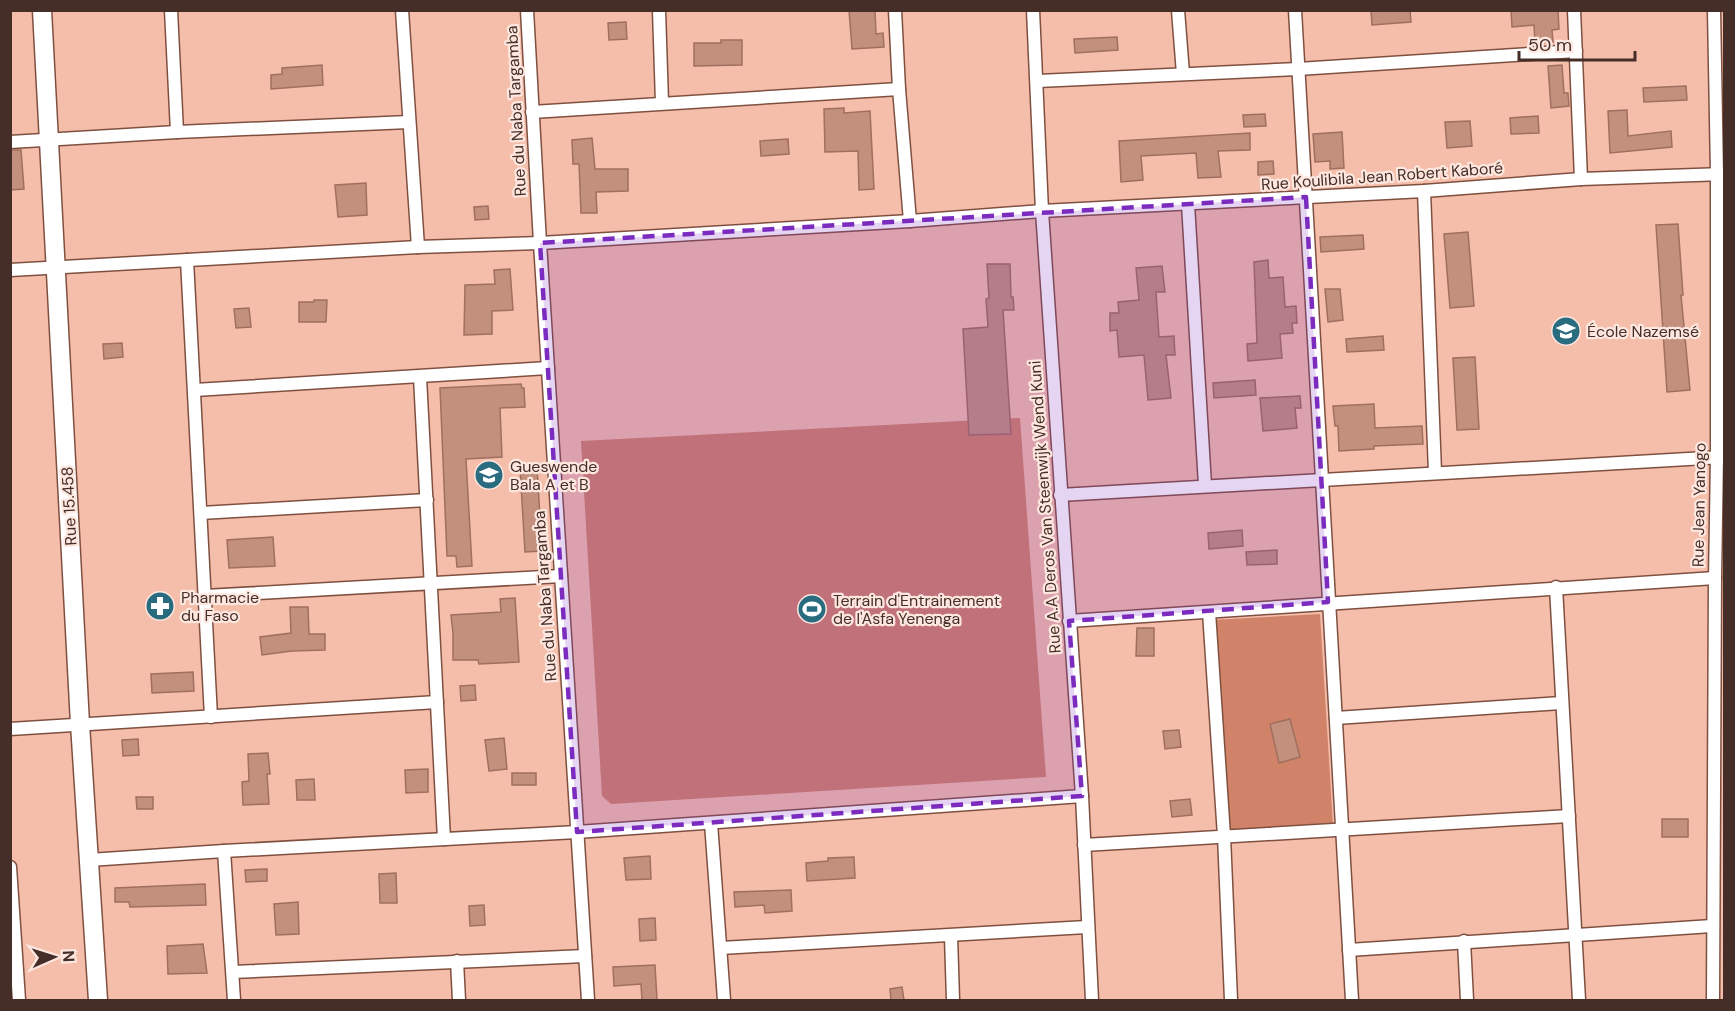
<svg xmlns="http://www.w3.org/2000/svg" width="1735" height="1011" viewBox="0 0 1735 1011" font-family="'DM Sans',sans-serif">
<rect width="100%" height="100%" fill="#f4beab"/>
<!-- green -->
<g fill="#d18369">
<path d="M1020,418L1046,777L611,804L602,796L581,441Z"/>
<path d="M1320,614L1333,825L1225,832L1212,620Z"/>
</g>
<!-- building -->
<g fill="#c3907e" stroke="#a06f5f" stroke-width="1.5">
<path d="M849,10H875L876,34L883,33L884,47L852,49Z"/>
<path d="M1371,10H1410L1411,22L1372,25Z"/>
<path d="M1511,10H1558L1559,29L1552,30L1553,42L1535,43L1534,25L1512,27Z"/>
<path d="M626,22L627,39L609,40L608,23Z"/>
<path d="M1117,37L1118,50L1075,53L1074,39Z"/>
<path d="M721,40H742V65L694,66V43H721Z"/>
<path d="M322,65L323,85L271,89V75L282,74V68Z"/>
<path d="M1562,65L1564,93H1568L1569,106L1551,108L1548,66Z"/>
<path d="M1686,86L1687,100L1644,102L1643,88Z"/>
<path d="M844,108V113L870,111L874,189L859,190L858,151L825,152L824,109Z"/>
<path d="M1627,110L1628,136L1671,131L1672,147L1610,153L1608,111Z"/>
<path d="M1265,114L1266,126L1244,127L1243,115Z"/>
<path d="M1538,116L1539,133L1511,134L1510,118Z"/>
<path d="M1470,121L1472,146L1447,148L1445,122Z"/>
<path d="M1342,132L1344,168L1330,169V161L1315,162L1313,134Z"/>
<path d="M1250,133V150L1218,151L1221,177L1198,178L1196,153L1141,156L1143,180L1121,182L1119,141Z"/>
<path d="M592,138L595,169H628V191L596,192L597,213H581L579,164H573L572,140Z"/>
<path d="M788,139L789,154L761,156L760,141Z"/>
<path d="M10,150H21L24,189L10,190Z"/>
<path d="M1273,161L1274,174L1258,175V162Z"/>
<path d="M366,183L367,215L338,217L335,185Z"/>
<path d="M488,206L489,219L475,220L474,207Z"/>
<path d="M1678,224L1683,295H1681L1690,390L1667,392L1656,225Z"/>
<path d="M1468,232L1474,306L1450,308L1444,234Z"/>
<path d="M1363,235L1364,249L1321,252L1320,237Z"/>
<path d="M1268,260L1269,278L1283,277L1285,307L1296,306L1297,323H1292L1293,333L1280,334L1282,358L1248,361L1247,344L1257,343L1254,262Z"/>
<path d="M987,264H1010L1011,297H1013L1014,310H1003L1011,434L969,435L963,329L988,327L986,299L989,298Z"/>
<path d="M1162,266L1165,292H1156L1159,337L1174,336L1175,355H1166L1171,398L1148,400L1144,355L1119,357L1117,330L1110,331V313H1119L1118,302L1139,300L1136,268Z"/>
<path d="M510,269L513,310L492,311V334L464,335L465,285L495,284L494,270Z"/>
<path d="M1325,289H1340L1343,320L1328,322Z"/>
<path d="M314,300H327L326,322H299V302H314Z"/>
<path d="M249,308L251,327L236,328L234,309Z"/>
<path d="M1383,336L1384,350L1347,352L1346,339Z"/>
<path d="M122,343L123,357L104,359L103,344Z"/>
<path d="M1475,357L1479,429L1457,430L1453,358Z"/>
<path d="M1255,380L1256,395L1214,398L1213,383Z"/>
<path d="M521,384L522,388H524L525,407L500,408L502,457L466,459L472,566L457,567L456,556H447L440,388Z"/>
<path d="M1300,396L1301,408H1295L1297,428L1263,431L1260,398Z"/>
<path d="M1374,404L1375,428L1422,426L1423,444L1374,446V449L1339,451L1338,426H1335L1333,406Z"/>
<path d="M537,467L542,551L525,552L520,468Z"/>
<path d="M1242,530L1243,546L1209,549L1208,533Z"/>
<path d="M273,537L275,566L229,568L227,540Z"/>
<path d="M1277,550V564L1247,565L1246,552Z"/>
<path d="M515,598L519,662L479,664L478,660H453V633L451,615L501,612L500,599Z"/>
<path d="M290,607H308L309,634H325V650L292,651L262,655L260,637L291,633Z"/>
<path d="M1137,628H1154V656H1136Z"/>
<path d="M193,672L194,691L152,693L151,674Z"/>
<path d="M475,685L476,700L461,701L460,686Z"/>
<path d="M1290,719L1300,757L1279,763L1270,724Z"/>
<path d="M1179,730L1181,747L1165,749L1163,731Z"/>
<path d="M504,738L507,769L489,771L485,740Z"/>
<path d="M138,739L139,755L123,756L122,740Z"/>
<path d="M268,753L270,774H267L269,804L243,805L242,782L249,781L248,754Z"/>
<path d="M428,769V792L406,793L405,770Z"/>
<rect x="512" y="773" width="24" height="12"/>
<path d="M314,779L315,800H297L296,780Z"/>
<path d="M136,797H153V809H137Z"/>
<path d="M1190,799L1192,815L1172,817L1170,801Z"/>
<rect x="1662" y="819" width="26" height="18"/>
<path d="M650,856L651,879L626,880L624,858Z"/>
<path d="M854,857L855,878L807,881L806,863L828,861V858Z"/>
<path d="M267,869V881L246,882L245,870Z"/>
<path d="M396,873L397,903H380L379,874Z"/>
<path d="M205,884L206,905L130,907L129,902H115V888Z"/>
<path d="M791,890L792,911L765,913L764,905L735,907L734,892Z"/>
<path d="M298,902L299,934L276,935L274,904Z"/>
<path d="M484,905L485,925L470,926L469,906Z"/>
<path d="M655,918L656,940L640,941L639,919Z"/>
<path d="M203,944L207,973L168,974L167,946Z"/>
<path d="M655,965L657,1000H642L641,984L614,986L613,967Z"/>
<path d="M902,987L904,1000H891L890,989Z"/>
</g>
<g fill="none" stroke-linecap="round" stroke-linejoin="round">
<!-- minor casing -->
<g stroke="#7f5040" stroke-width="15">
<g id="minor">
<path d="M171,10L177,132"/>
<path d="M402,10L418,247"/>
<path d="M527,10L540,243L588,1000"/>
<path d="M659,10L662,103"/>
<path d="M895,10L899,89L910,221"/>
<path d="M1033,10L1042,211L1082,796L1092,1000"/>
<path d="M1178,10L1183,74"/>
<path d="M1295,10L1352,1000"/>
<path d="M1574,10L1581,179"/>
<path d="M1038,81L1298,69L1576,51"/>
<path d="M532,112L899,89"/>
<path d="M10,142L177,132L409,122"/>
<path d="M1424,191L1435,472"/>
<path d="M1188,204L1205,485"/>
<path d="M187,260L211,717"/>
<path d="M10,270L418,247L540,243L910,221L1042,211L1424,191L1581,179L1724,174"/>
<path d="M420,377L444,839"/>
<path d="M195,390L548,368"/>
<path d="M1060,495L1723,457"/>
<path d="M201,513L427,500"/>
<path d="M1556,587L1579,1000"/>
<path d="M205,596L561,576"/>
<path d="M1209,612L1224,836L1231,1000"/>
<path d="M1069,621L1715,578"/>
<path d="M1336,718L1561,703"/>
<path d="M10,729L437,702"/>
<path d="M711,823L724,1000"/>
<path d="M1084,845L1569,816"/>
<path d="M224,851L234,1000"/>
<path d="M89,860L224,851L577,832L1082,796"/>
<path d="M10,867L19,1000"/>
<path d="M951,936L953,1000"/>
<path d="M1464,941L1467,1000"/>
<path d="M721,948L1087,927"/>
<path d="M1349,950L1712,926"/>
<path d="M457,961L459,1000"/>
<path d="M233,972L585,956"/>
<path d="M1713,1000L1715,578L1717,457V174L1714,10"/>
</g>
</g>
<!-- secondary casing -->
<g stroke="#7f5040" stroke-width="21">
<path id="secondary" d="M42,10L80,724L98,1000"/>
</g>
<!-- minor -->
<use href="#minor" stroke="#fff" stroke-width="12"/>
<!-- secondary -->
<use href="#secondary" stroke="#fff" stroke-width="18"/>
</g>
<!-- marked area -->
<path fill="#7b2cbf" fill-opacity="0.2" stroke="#7b2cbf" stroke-width="4.5" stroke-dasharray="12 8" stroke-linejoin="round" d="M1306,197L1328,602L1069,621L1082,796L577,832L540,243Z"/>
<!-- icons -->
<defs>
<g id="school-disc" transform="scale(1.5)"><circle r="9.5" fill="#2a6c7f" stroke="#fee7df"/><path d="M0-5L7-2L0 1L-7-2ZM-4 1L0 2.5L4 1V4Q0 6-4 4Z" fill="#fff"/></g>
<g id="pharmacy-disc" transform="scale(1.5)"><circle r="9.5" fill="#2a6c7f" stroke="#fee7df"/><path d="M-2-6h4v4h4v4h-4v4h-4v-4h-4v-4h4Z" fill="#fff"/></g>
<g id="stadium-disc" transform="scale(1.5)"><circle r="9.5" fill="#2a6c7f" stroke="#fee7df"/><path d="M0-5a6.5 5 0 1 0 0 10a6.5 5 0 1 0 0-10ZM-3.5-1.8h7v3.6h-7Z" fill="#fff"/></g>
</defs>
<g fill-rule="evenodd">
<use href="#school-disc" x="1566" y="331"/>
<use href="#school-disc" x="489" y="475"/>
<use href="#pharmacy-disc" x="160" y="606"/>
<use href="#stadium-disc" x="812" y="609"/>
</g>
<g text-anchor="middle" dominant-baseline="central" stroke-width="4.5" stroke-linejoin="round" paint-order="stroke">
<!-- street labels -->
<g font-size="16" fill="#442e27" stroke="#fee7df">
<text transform="translate(516 111) rotate(-93)">Rue du Naba Targamba</text>
<text transform="translate(1382 176) rotate(-4)">Rue Koulibila Jean Robert Kaboré</text>
<text transform="translate(1699 505) rotate(-89)">Rue Jean Yanogo</text>
<text transform="translate(69 506) rotate(-93)">Rue 15.458</text>
<text transform="translate(1045 507) rotate(-94)">Rue A.A Deros Van Steenwijk Wend Kuni</text>
<text transform="translate(545 596) rotate(-94)">Rue du Naba Targamba</text>
</g>
<!-- poi labels -->
<g font-size="16" fill="#442e27" stroke="#fee7df" text-anchor="start">
<text x="1587" y="331">École Nazemsé</text>
<text x="510" y="466">Gueswende<tspan x="510" dy="18">Bala A et B</tspan></text>
<text x="181" y="597">Pharmacie<tspan x="181" dy="18">du Faso</tspan></text>
<text x="833" y="600">Terrain d'Entrainement<tspan x="833" dy="18">de l'Asfa Yenenga</tspan></text>
</g>
</g>
<!-- border -->
<rect width="1735" height="1011" fill="none" stroke="#442e27" stroke-width="24"/>
<!-- north arrow -->
<g transform="translate(54 957) rotate(87)" stroke="#fee7df" stroke-width="4.5" paint-order="stroke">
<path d="M0-4.5L10 22L0 15L-10 22Z" fill="#442e27"/>
<text y="-9" font-size="16" font-weight="bold" text-anchor="middle" fill="#442e27">N</text>
</g>
<!-- scale -->
<path d="M1519 51v9h116v-9" fill="none" stroke="#442e27" stroke-width="3"/>
<text x="1528" y="51" font-size="18" fill="#442e27" stroke="#fee7df" stroke-width="4.5" paint-order="stroke">50 m</text>
</svg>
